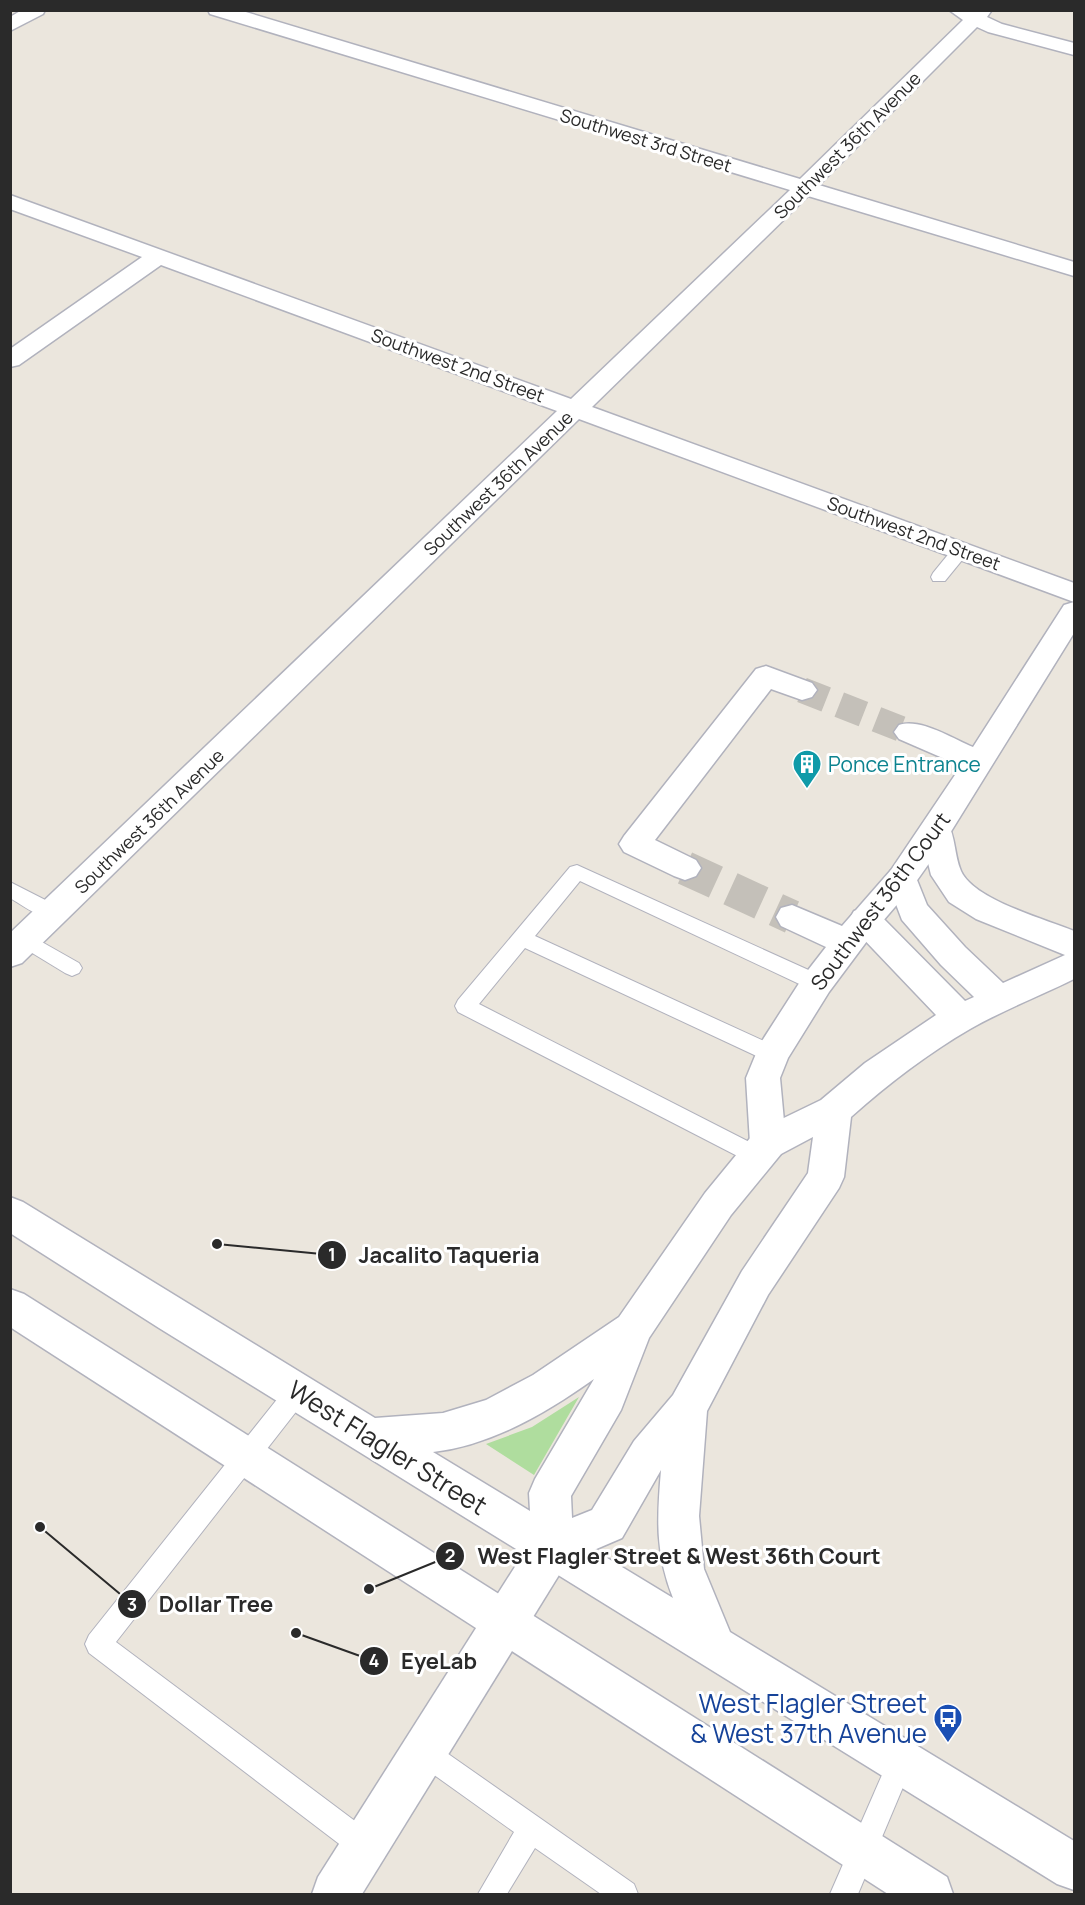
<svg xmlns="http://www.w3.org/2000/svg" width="1085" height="1905" viewBox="0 0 1085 1905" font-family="Manrope,sans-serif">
<rect width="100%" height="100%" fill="#ebe6dd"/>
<!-- green -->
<path fill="#afdd9e" d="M579,1397L534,1475L486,1444L532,1427Z"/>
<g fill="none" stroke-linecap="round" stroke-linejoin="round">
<!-- street-tunnel-far1 -->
<path stroke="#c4c0b9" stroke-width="26" stroke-dasharray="26 14" stroke-linecap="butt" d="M802,690L909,732"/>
<!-- street-tunnel -->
<path stroke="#c4c0b9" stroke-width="34" stroke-dasharray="34 16" stroke-linecap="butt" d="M685,868L792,917"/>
<!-- lane casing -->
<g stroke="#b1b2bd" stroke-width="2">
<g id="lane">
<path d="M961,545L967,546L969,550L967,554L945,581H933L931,577L933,573L955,546Z"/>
<path d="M577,865L824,977L827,983L824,989L817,991L810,989L580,881L535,936L779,1048L782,1054L779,1060L772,1062L765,1060L525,948L479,1004L765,1150L768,1156L765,1162L757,1165L749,1162L458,1012L455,1006L458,1000L570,867Z"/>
<path d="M10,882L61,908L64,913L61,918C45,923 24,906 10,898Z"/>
<path d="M26,933L79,963L82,968L79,973L72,976L65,973L19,945L16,940L19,935Z"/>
<path d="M298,1380L306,1383L310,1391L306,1399L116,1642L375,1836L379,1846L375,1856L365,1860L355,1856L89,1653L85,1644L89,1635L290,1383Z"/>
<path d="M425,1740L434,1744L634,1884L638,1894H601L535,1848L507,1894H478L514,1832L416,1762L412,1753L416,1744Z"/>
<path d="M901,1748L910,1752L914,1761L858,1894H830L892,1752Z"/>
</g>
</g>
<!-- street casing -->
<g stroke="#b1b2bd" stroke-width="3">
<g id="street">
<path d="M22,10H45L43,14L10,31V17Z"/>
<path d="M208,10H239L800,179L963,20L949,10H992L987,17L1002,24L1074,43V55L988,32L977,27L819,185L1074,262V276L808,196L592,407L1074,583V633L947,838L913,886L876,929L829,992L788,1058L780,1078L786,1143L781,1154L768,1158L755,1154L750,1143L746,1078L760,1044L805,974L826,947L781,926L776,917L781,908L792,905L842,926L891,870L961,766L899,739L894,732L899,725C921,718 951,738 973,747L1064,605L1074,602L579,419L22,963L10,967V933L557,411L161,265L19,365L10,367V349L142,257L10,209V195L571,399L790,190L210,14Z"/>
<path d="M766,666L812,683L817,690L812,697L802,700L771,689L655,840L696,860L701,868L696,876L685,880L674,876L624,852L619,844L624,836L756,669Z"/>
<path d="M552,1526L567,1532L573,1547L567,1562L362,1894H312L318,1877L537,1532Z"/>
</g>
</g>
<!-- secondary casing -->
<g stroke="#b1b2bd" stroke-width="3">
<g id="secondary">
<path d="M936,819L947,822C956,837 954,855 961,871C974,900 1045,919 1074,931V979C1040,996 1003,1010 970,1029C927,1054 888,1084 851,1117L844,1177L839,1188L768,1295L707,1411L699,1516L704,1569L730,1632L1074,1841V1890L1057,1884L159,1328L10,1233V1197L23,1202L375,1418L443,1413L486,1400L533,1375L619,1317L705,1193L755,1132L821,1100L865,1063L936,1015L854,929L849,920L854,911L865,908L876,911L965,1001L974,997L941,965L902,920L886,878L891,870L902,866L913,870L927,905L965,947L1003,983L1065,955L976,919L949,902L931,875L920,830L925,822ZM813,1137L808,1173L742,1271L673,1395L634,1441L592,1510L572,1518L571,1496L621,1410L649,1338L731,1215L781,1154ZM594,1379L535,1479L529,1493L530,1511L433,1452C492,1445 546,1413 594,1379ZM661,1470C657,1519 655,1552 673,1598L594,1550L622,1538Z"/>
<path d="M10,1289L24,1294L947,1877L953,1894H888L10,1327Z"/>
</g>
</g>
<!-- lane -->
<use href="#lane" fill="#fff" fill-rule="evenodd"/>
<!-- street -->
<use href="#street" fill="#fff" fill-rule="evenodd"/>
<!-- secondary -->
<use href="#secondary" fill="#fff" fill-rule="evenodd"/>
</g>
<!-- icons -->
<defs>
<g id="building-pin" transform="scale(1.5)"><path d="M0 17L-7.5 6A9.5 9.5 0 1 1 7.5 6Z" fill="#0f9aa8" stroke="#fff"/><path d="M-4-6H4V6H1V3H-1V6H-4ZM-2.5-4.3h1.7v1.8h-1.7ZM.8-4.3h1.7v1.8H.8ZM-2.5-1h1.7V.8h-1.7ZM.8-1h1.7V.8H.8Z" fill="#fff"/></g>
<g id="bus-pin" transform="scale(1.5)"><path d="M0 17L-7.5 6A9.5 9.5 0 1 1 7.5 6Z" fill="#1a4fb4" stroke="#fff"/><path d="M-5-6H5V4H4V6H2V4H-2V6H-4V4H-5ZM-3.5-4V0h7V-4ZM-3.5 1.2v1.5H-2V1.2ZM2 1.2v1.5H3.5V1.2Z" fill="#fff"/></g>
</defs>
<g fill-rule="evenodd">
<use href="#building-pin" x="807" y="764"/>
<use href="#bus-pin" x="948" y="1718"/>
</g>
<g text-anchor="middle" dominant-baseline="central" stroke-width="6" stroke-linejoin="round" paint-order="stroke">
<!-- far-street labels -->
<g font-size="18" fill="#2a2a2a" stroke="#fff">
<text transform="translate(646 140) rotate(17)">Southwest 3rd Street</text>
<text transform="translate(847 145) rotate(-45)">Southwest 36th Avenue</text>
<text transform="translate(458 365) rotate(20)">Southwest 2nd Street</text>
<text transform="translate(498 483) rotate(-44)">Southwest 36th Avenue</text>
<text transform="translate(914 533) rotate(20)">Southwest 2nd Street</text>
<text transform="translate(149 821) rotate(-44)">Southwest 36th Avenue</text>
</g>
<!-- culture labels -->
<g font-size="21" fill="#0d838f" stroke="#fff" text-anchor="start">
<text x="828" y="764">Ponce Entrance</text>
</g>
<!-- street labels -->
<g font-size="21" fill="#2a2a2a" stroke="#fff">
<text transform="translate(880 901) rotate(-53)">Southwest 36th Court</text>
</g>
<!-- near-street labels -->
<g font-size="26" fill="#2a2a2a" stroke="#fff">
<text transform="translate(388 1447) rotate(32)">West Flagler Street</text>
</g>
<!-- near-transit labels -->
<g font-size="26" fill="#164399" stroke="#fff" text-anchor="end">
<text x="927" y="1703">West Flagler Street<tspan x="927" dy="30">&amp; West 37th Avenue</tspan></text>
</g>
</g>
<!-- callouts -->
<path fill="none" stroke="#2a2a2a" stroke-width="2" d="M217 1244L332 1255M369 1589L450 1556M40 1527L132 1604M296 1633L374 1661"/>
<g fill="#2a2a2a" stroke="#fff" stroke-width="2">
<circle cx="217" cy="1244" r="6"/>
<circle cx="369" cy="1589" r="6"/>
<circle cx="40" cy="1527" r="6"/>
<circle cx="296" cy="1633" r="6"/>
<circle cx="332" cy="1255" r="15"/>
<circle cx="450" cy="1556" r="15"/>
<circle cx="132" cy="1604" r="15"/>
<circle cx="374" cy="1661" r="15"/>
</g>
<g font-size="18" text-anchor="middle" font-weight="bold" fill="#fff">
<text x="332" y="1261">1</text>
<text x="450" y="1562">2</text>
<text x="132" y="1611">3</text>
<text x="374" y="1667">4</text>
</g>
<g font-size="22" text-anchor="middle" font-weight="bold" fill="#2a2a2a" stroke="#fff" stroke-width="6" stroke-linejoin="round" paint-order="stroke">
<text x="449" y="1263">Jacalito Taqueria</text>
<text x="679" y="1564">West Flagler Street &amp; West 36th Court</text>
<text x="216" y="1612">Dollar Tree</text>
<text x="439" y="1669">EyeLab</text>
</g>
<!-- border -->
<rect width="1085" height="1905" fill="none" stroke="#2a2a2a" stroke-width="24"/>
</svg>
